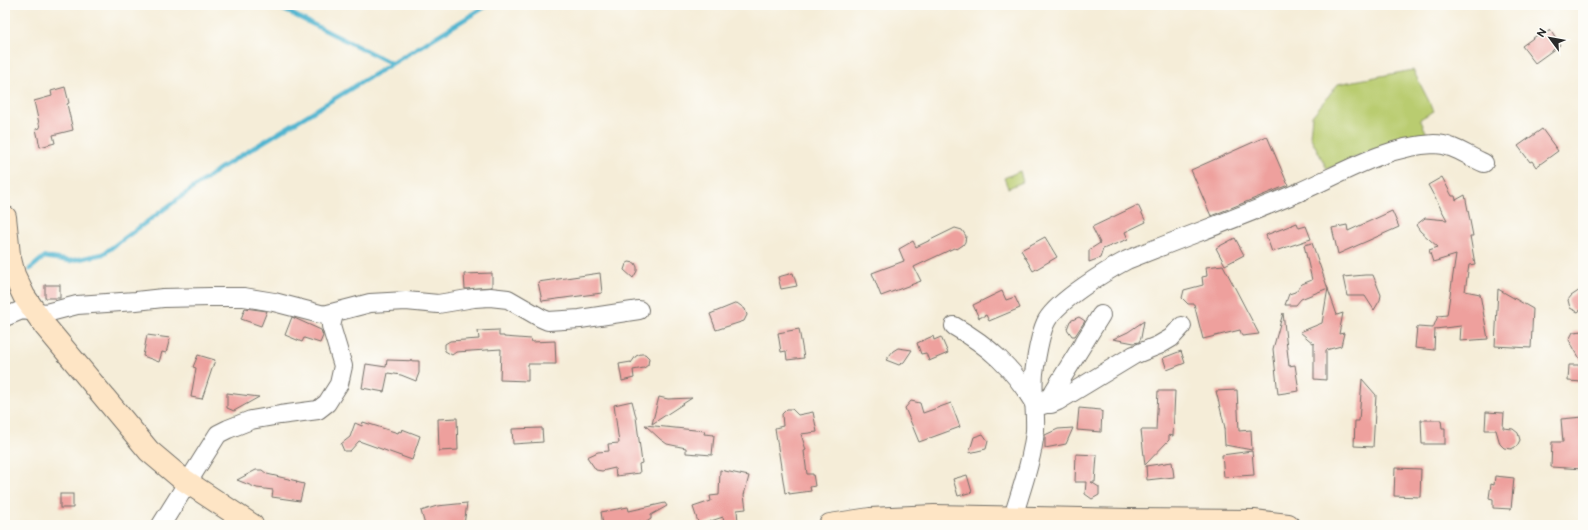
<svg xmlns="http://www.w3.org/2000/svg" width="1588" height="530" viewBox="0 0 1588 530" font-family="'Balsamiq Sans',sans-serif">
<rect width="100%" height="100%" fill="#fdfcf7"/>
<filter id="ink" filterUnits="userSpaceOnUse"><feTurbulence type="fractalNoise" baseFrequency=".025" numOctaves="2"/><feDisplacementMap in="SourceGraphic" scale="8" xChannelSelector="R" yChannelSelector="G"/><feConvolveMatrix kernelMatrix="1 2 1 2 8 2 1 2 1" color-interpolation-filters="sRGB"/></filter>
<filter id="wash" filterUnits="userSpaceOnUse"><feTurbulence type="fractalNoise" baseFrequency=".012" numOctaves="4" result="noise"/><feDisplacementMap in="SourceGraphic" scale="16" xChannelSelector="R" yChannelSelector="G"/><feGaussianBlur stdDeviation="0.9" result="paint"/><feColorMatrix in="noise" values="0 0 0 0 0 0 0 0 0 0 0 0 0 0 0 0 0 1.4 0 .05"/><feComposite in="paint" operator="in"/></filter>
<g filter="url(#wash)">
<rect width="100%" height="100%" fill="#f5edd8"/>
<!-- green -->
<g fill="#b9cc6f" stroke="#727c4d">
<path d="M1413,70L1434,111L1420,119L1427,134L1403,145L1373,150L1327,169L1310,136L1312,116L1338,84Z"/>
<path d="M1020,171L1023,182L1008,188L1004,178Z"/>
</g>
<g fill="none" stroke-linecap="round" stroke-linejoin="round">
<!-- stream -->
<g stroke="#51b5d0" stroke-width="4.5">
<path d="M274,5L391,63"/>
<path d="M30,269L44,257L70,261L103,254L219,169L488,5"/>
</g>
</g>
<g id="blocks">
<!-- building -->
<g fill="#eea09d">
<path d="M1550,30L1560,45L1535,63L1522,46L1543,31L1545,34Z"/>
<path d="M65,87L69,103L67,104L73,130L53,135L55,143L40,147L36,129L40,128L34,101L52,96L51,91Z"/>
<path d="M1542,129L1558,151L1536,167L1532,161L1530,162L1518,146Z"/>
<path d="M1267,136L1288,185L1211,216L1191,170Z"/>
<path d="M1442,177L1452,196H1455L1456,200L1465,195L1473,236H1470L1475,264L1469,265L1465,291L1480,294L1488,339L1460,341L1461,326L1435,329L1434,350L1415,348L1417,327L1433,328L1438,316L1447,315L1456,255L1433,262L1429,250L1438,247L1420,231L1416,225L1425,218L1447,220L1428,185Z"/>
<path d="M1138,205L1146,222L1125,232L1128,239L1103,249L1100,258L1089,262V250L1100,243L1092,227Z"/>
<path d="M1392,211L1399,227L1338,254L1332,228L1347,225L1348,231Z"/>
<path d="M1297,223L1299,228L1306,226L1311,239L1272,252L1266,235Z"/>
<path d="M955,228L962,230L966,236L965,242L963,245L957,249L954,248L914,267L921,281L881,296L872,273L904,261L899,249L913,241L916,247Z"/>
<path d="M1045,237L1057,257L1033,271L1021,250Z"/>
<path d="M1235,238L1244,255L1225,265L1216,248Z"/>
<path d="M1312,243L1337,315L1343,313L1339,334L1344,333L1341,346L1326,350V380L1314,379V344L1300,332L1322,323L1328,288L1301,299L1296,305H1285L1289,294L1295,292L1302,284L1312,280L1304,245Z"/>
<path d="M629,262L635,263L637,267V271L633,278L624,270L626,264Z"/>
<path d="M1223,265L1259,334L1242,336L1240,330L1203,339L1194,304H1188L1182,298L1184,290L1203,285L1202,277L1207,276L1206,267Z"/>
<path d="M492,273V287L465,289L464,274Z"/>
<path d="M600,273L602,293L542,301L538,282Z"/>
<path d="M793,273L797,286L781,289L778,277Z"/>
<path d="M1365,275H1373L1381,295L1380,300L1374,310L1365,296H1347L1343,277Z"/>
<rect x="45" y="285" width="15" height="13"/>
<path d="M1583,288V308L1578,312L1570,308L1568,300L1571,296Z"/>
<path d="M1498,289L1533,309L1531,348L1495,346Z"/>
<path d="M1002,291L1006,300L1015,297L1020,308L989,321L986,315L979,318L973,305Z"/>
<path d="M737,303L745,309L747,315L744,321L716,330L710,314Z"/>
<path d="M245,308L267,311L261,326L241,319Z"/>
<path d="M1283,313L1289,366L1295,365L1299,391L1278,394L1273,349Z"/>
<path d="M292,317L321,330L323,336L320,343L304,338L302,342L285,335Z"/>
<path d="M1079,317L1085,321L1075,336H1072L1067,329L1070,321Z"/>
<path d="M1144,321L1141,338L1139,342L1134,343L1113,339L1128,332Z"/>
<path d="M799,329L804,358L787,360L786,351L781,352L778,333Z"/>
<path d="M499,330V336H504V337L531,339L532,342L555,341L556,364H528V381L500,380L501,349L456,352L452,355L445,351V344L450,341L479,339L478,331Z"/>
<path d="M1583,331V364L1569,340L1573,332Z"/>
<path d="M147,335L170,338L166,353L162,352L159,362L143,356Z"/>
<path d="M933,336L934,340L941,337L948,353L929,361L926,353L921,354L917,343Z"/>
<path d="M898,348L912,350L904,362L899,365L886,360L893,351Z"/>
<path d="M1181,351L1185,363L1167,370L1163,358Z"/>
<path d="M641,354H645L649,358L648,365L644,368L633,370L634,378L622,381L619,364L631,362V363L636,356Z"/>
<path d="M198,355L215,360L202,399L191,397L196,368L193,367Z"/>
<path d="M387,360L419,361V373L416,381L401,375L388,373L384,392L362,388L366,364L386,367Z"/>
<path d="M1569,365H1583V382L1568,381Z"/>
<path d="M1362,379L1376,395L1373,447L1354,446L1355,421H1359Z"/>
<path d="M1237,390L1239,431L1251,430L1252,450L1225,445L1224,428H1225L1216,391Z"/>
<path d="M1158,391H1175L1173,436L1169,435V440L1145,465L1141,430H1156Z"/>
<path d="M227,393L259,397L234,411L227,408Z"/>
<path d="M659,397L668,399L692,398L652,424Z"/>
<path d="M632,401L636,417L642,463L639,464L640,473L616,476L615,468L602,471L596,470L587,457L598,452L609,451L608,444L619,443L614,405Z"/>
<path d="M911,401L920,403L923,413L951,403L960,427L919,442L905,408Z"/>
<path d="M1079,408L1101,410V412L1102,411L1101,432L1077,430Z"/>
<path d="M787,409H792L798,415L813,412L817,432L801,434L806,450L804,451L807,474H813L815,486L810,487L811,491L789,494V492L785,493L775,428L783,426L782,414Z"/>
<path d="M1486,412L1504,413L1503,428L1513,429L1518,433L1520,440L1517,446L1511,449L1504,448L1500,444L1496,430H1485Z"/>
<path d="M1583,417V469L1551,467L1552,442H1563L1561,419Z"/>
<path d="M457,418L458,450L439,451L438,419Z"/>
<path d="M1421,420H1441L1442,428H1445V444H1422Z"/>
<path d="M363,422L398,433L399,431L401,432L402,429L420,436L412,460L359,441L350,451H344L341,444L350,437L355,423L362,426Z"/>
<path d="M645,425L705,431L704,434L714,435L712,455L686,453V448L667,444L660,439Z"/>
<path d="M542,428L543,442L513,444L512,429Z"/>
<path d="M1073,428L1066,444L1045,448V435L1058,429Z"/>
<path d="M983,434L988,441L986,449L969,453L974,437Z"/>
<path d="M1252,451L1254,475L1224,477L1222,455Z"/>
<path d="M1076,454L1097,455L1095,482H1091L1099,487V495L1092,499L1085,494L1086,482H1075Z"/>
<path d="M1172,462L1174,477L1147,480L1146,466Z"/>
<path d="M1395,468L1421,469L1420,497L1394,496Z"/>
<path d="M256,470H262L267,474L297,481L296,482L304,484L300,501L272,497L273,490L257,488L237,480Z"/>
<path d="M720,470L749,476L744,495L746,509L737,510L738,522L724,523L723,517L699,525L693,507L711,501L710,496L719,495Z"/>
<path d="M967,475L972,492L958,496L953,479Z"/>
<path d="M1495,476L1514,478L1511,509L1493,508V499L1489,498L1491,484L1494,485Z"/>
<rect x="60" y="494" width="13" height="14"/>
<path d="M467,503L464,525H425L421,511L437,506Z"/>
<path d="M665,503L667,506L651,515V519L645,523L640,521L632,525H603L601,512L628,507L629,511Z"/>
</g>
</g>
</g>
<g filter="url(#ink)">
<use href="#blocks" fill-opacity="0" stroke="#726f68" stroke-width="1"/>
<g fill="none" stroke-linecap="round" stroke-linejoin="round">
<!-- street casing -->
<g stroke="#726f68" stroke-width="20">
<g id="street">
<path d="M5,317L22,310L46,313L77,305L136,301L163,298L210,297H244L274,302L324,315L370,303L406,301L438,304L474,298L490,297L508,299L541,318L548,321L580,319L639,310"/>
<path d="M954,326C989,346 1013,368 1034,403"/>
<path d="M1045,404H1051L1058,401L1134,355L1159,345L1171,338L1182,326"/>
<path d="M1043,405L1052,394L1101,315"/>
<path d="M1013,517C1021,490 1032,461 1035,431C1036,412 1032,392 1034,373C1036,359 1040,332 1047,320C1059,300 1106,271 1127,260C1184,237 1241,217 1297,193C1341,174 1385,146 1434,144C1453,144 1467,156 1484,163"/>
<path d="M161,525L218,434L228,429L251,420L280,415L318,410L327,403L339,384L343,366L331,326L334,314"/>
</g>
</g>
<!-- secondary casing -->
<g stroke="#726f68" stroke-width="24">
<g id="secondary">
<path d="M5,217L9,255L14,275L24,296L45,326L149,451L181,478L252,525"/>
<path d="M830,525L870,519L934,516L1129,520L1254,521L1288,525"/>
</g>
</g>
<!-- street -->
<use href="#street" stroke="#fff" stroke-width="18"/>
<!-- secondary -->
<use href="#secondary" stroke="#fee5c5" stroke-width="22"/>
</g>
</g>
<!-- margin -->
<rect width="1588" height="530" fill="none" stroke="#fdfcf7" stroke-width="20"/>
<!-- north arrow -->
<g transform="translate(1550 38) rotate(302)" stroke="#fdfcf7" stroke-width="3" paint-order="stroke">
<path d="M0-3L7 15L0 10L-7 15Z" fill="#2b2b2b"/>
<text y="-6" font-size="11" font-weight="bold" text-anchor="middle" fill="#2b2b2b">N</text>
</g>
</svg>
